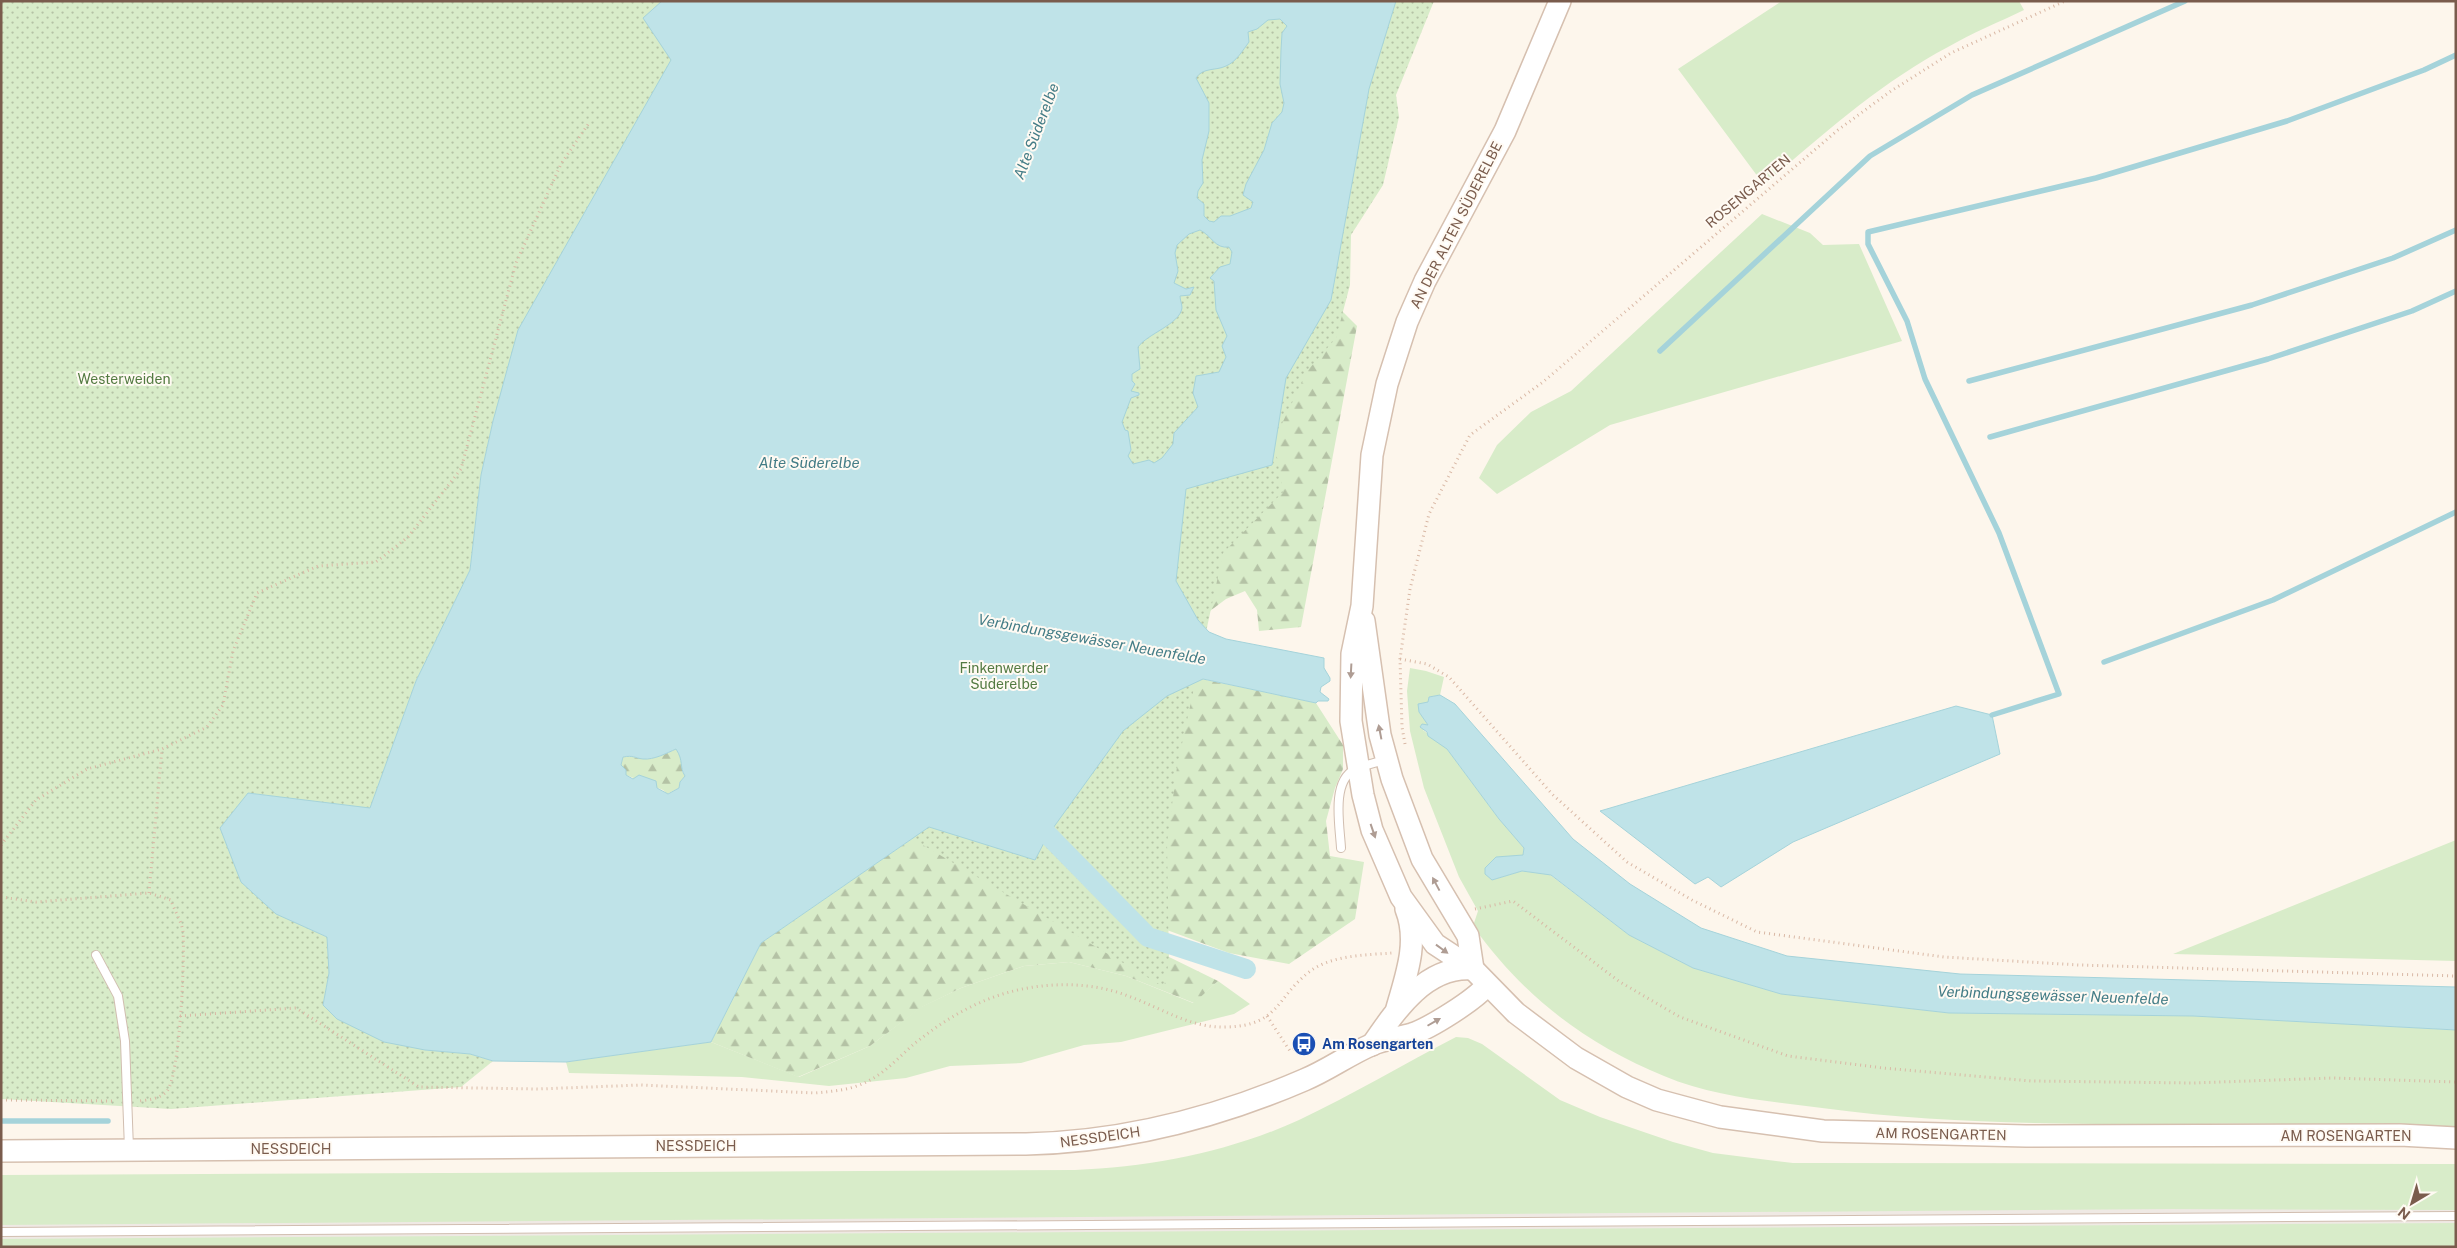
<svg xmlns="http://www.w3.org/2000/svg" width="2457" height="1248" viewBox="0 0 2457 1248" font-family="'Public Sans',sans-serif">
<defs>
<pattern id="forest-firs" width="22" height="20" patternUnits="userSpaceOnUse" patternTransform="scale(1.25)"><rect width="22" height="20" fill="#d8ecc9"/><path d="M5 1l3.5 6h-7zM16 11l3.5 6h-7z" fill="#b4c2a5"/></pattern>
<pattern id="park-dots" width="8" height="8" patternUnits="userSpaceOnUse" patternTransform="scale(1.25)"><rect width="8" height="8" fill="#d8ecc9"/><path d="M2 2h.1M6 6h.1" fill="none" stroke="#b4c2a5" stroke-width="1.8" stroke-linecap="round"/></pattern>
</defs>
<rect width="100%" height="100%" fill="#fdf6ec"/>
<!-- industrial -->
<path fill="#efe9e4" d="M2456,1198V1247H1V1214Z"/>
<!-- green -->
<g fill="#d8ecc9">
<path d="M1782,1H2019L2024,10C1999,22 1972,33 1948,47C1880,83 1822,135 1764,185L1678,69Z"/>
<path d="M1762,214L1810,233L1823,245L1859,244L1902,341L1610,425L1497,494L1479,478L1497,445L1531,412L1571,391Z"/>
<path d="M1410,668L1426,671L1444,677L1440,695L1429,697L1428,702L1419,712L1429,726L1423,730L1447,749L1499,819L1524,848L1523,855L1492,880L1522,871L1549,874L1629,935L1693,968L1781,994L1949,1013L2193,1016L2456,1030V1127C2370,1125 2285,1123 2199,1124C2073,1124 1947,1125 1822,1108C1769,1101 1714,1097 1664,1076C1584,1043 1523,996 1473,926L1478,911L1459,877L1424,788L1410,731L1407,691Z"/>
<path d="M2456,840V961L2173,954Z"/>
<path d="M1069,962L1126,976L1193,1003L1218,981L1250,1004L1234,1014L1121,1042L1084,1045L1021,1063L950,1066L906,1078L829,1086L742,1077L569,1073L566,1062L711,1042L799,1077L870,1046L921,1007L961,988L1024,966Z"/>
<path d="M1456,1037L1468,1038L1482,1044L1560,1100L1600,1117L1673,1142L1713,1153L1793,1163L2456,1164V1210L2169,1209L1,1225V1175L1075,1170C1151,1167 1229,1152 1299,1120C1352,1095 1404,1064 1456,1037Z"/>
<path d="M2456,1223V1247H1V1239Z"/>
</g>
<!-- forest -->
<g fill="url(#forest-firs)">
<path d="M1331,300L1357,326L1301,627L1259,631L1257,610L1245,591L1226,599L1198,620L1286,378Z"/>
<path d="M1202,679L1316,703L1343,745V769L1335,788L1326,821L1330,856L1364,862L1355,919L1289,964L1229,953L1148,923L1167,696Z"/>
<path d="M676,749L683,760L682,771L685,776L680,782L679,788L667,794L663,790L626,775L621,765L623,757C634,755 634,758 643,759C654,760 667,753 676,749Z"/>
<path d="M929,827L1114,930L1218,981L1194,1003L1126,976L1069,962L1024,966L961,988L922,1007L870,1046L798,1077L711,1042L761,943Z"/>
</g>
<!-- park -->
<path fill="url(#park-dots)" d="M1,1H1434L1396,95L1399,117L1383,185L1351,235L1350,285L1336,338L1308,370L1274,440L1283,492L1223,553L1177,767L1167,843L1169,961L1164,987L748,742L493,421L481,475L470,570L416,681L370,809L249,793L277,914L327,937L329,973L323,1005L425,1050L470,1054L493,1061L461,1087L171,1109L1,1099Z"/>
<!-- water -->
<g fill="#bfe3e8" stroke="#a5d3da" fill-rule="evenodd">
<path d="M662,1H1396L1369,89L1331,300L1286,378L1272,465L1186,489L1176,581L1198,620L1209,632L1226,639L1324,658V668L1330,678V681L1321,687L1320,692L1329,699L1328,701H1318L1316,703L1203,679L1167,696L1123,731L1048,835L1035,860L929,827L761,943L711,1042L566,1062L493,1061L470,1054L425,1050L384,1042L337,1019L323,1005L329,973L327,937L276,914L241,882L220,828L248,793L370,808L416,681L470,570L481,475L493,421L518,330L671,60L643,18ZM1280,19L1287,26L1282,33L1281,50L1280,84L1284,103L1282,112L1272,123L1264,150L1246,184L1243,195L1253,202L1251,208L1230,216H1221L1214,222L1209,221L1204,216V204L1197,198L1198,191L1203,183L1202,160L1209,131V103L1196,78C1203,67 1216,71 1226,66C1236,62 1243,50 1249,42L1248,32L1257,29L1268,20ZM1200,230C1212,236 1215,249 1229,247L1232,252L1230,264L1220,267L1210,278L1214,281L1216,310L1227,336L1222,346L1226,357L1219,372L1196,376L1193,393L1198,407L1174,433L1173,444L1162,458L1154,463L1149,460L1133,464L1128,456L1131,450L1128,431L1125,430L1122,422L1131,398L1139,395V393L1131,391L1135,384L1132,381V374L1140,369L1138,347C1147,334 1180,324 1182,308C1182,304 1180,300 1180,296L1190,295L1194,287L1186,289L1174,283L1178,271L1175,253L1177,245L1189,234ZM676,749C684,761 679,767 685,776L680,782L679,788L668,794L657,788L656,781L639,775L633,779L626,775V770L621,765L623,757C634,755 634,758 643,759C654,760 667,753 676,749Z"/>
<path d="M1440,695L1455,704L1573,839L1630,884L1701,928L1787,956L1960,974L2456,987V1030L2193,1016L1949,1013L1781,994L1693,968L1629,935L1551,875L1522,871L1492,880L1485,874V868L1496,857L1523,855L1524,848L1499,819L1447,749L1428,736L1427,732L1420,727L1422,724L1428,725L1419,712L1418,704L1428,702L1429,697Z"/>
<path d="M1956,706L1992,715L2000,754L1793,842L1721,887L1708,877L1695,884L1600,811Z"/>
</g>
<g fill="none" stroke-linecap="round" stroke-linejoin="round">
<!-- stream -->
<g stroke="#a5d3da" stroke-width="5.5">
<path d="M1660,351L1870,156L1972,95L2185,1"/>
<path d="M1969,381L2252,305L2393,258L2456,230"/>
<path d="M1990,437L2268,359L2412,311L2456,291"/>
<path d="M2104,662L2273,600L2456,512"/>
<path d="M1992,715L2059,694L1999,533L1925,379L1907,321L1868,244V232L2096,178L2287,121L2424,70L2456,55"/>
<path d="M1,1121H108"/>
</g>
<!-- canal -->
<path stroke="#bfe3e8" stroke-width="20" d="M1031,814L1048,835L1148,937L1246,969"/>
<!-- lane casing -->
<g stroke="#d1beb0" stroke-width="10">
<g id="lane">
<path d="M1341,848C1340,827 1331,782 1354,770C1363,765 1375,763 1385,760"/>
<path d="M96,955L118,996L125,1041L129,1149"/>
<path d="M1,1232L2456,1216"/>
</g>
</g>
<!-- secondary casing -->
<g stroke="#d6c0b0" stroke-width="24">
<g id="secondary">
<path d="M1560,1L1505,131L1425,281L1407,322L1387,384L1372,455L1362,606L1352,654L1351,721L1363,795L1372,830L1401,897L1435,944L1473,969L1516,1013L1576,1058L1627,1087L1657,1100L1720,1117L1823,1131L2026,1136L2400,1135L2456,1138"/>
<path d="M1364,621L1380,735L1392,779L1422,859L1468,936L1473,969"/>
<path d="M1397,1008C1406,976 1419,942 1406,909"/>
<path d="M1372,1045C1396,1010 1426,965 1473,969"/>
<path d="M1,1151L1026,1144C1122,1142 1216,1118 1304,1080C1328,1070 1348,1055 1371,1045C1384,1039 1399,1038 1412,1034C1430,1028 1475,1000 1487,985"/>
</g>
</g>
<!-- path -->
<g stroke="#d9b8a5" stroke-width="3" stroke-dasharray="1 4" stroke-linecap="butt">
<path d="M1400,659L1427,664L1449,677L1552,794L1627,862L1692,900L1757,932L1944,957L2079,965L2456,976"/>
<path d="M1405,744L1402,727L1400,659L1410,589L1429,514L1470,435L1543,382L1838,130L1891,91L1951,53L2065,1"/>
<path d="M1,845L36,800L87,769L162,749"/>
<path d="M149,893L162,749L207,727L223,705L233,651L257,593L318,566L376,562L408,537L461,469L516,263L561,164L589,123"/>
<path d="M1,897L36,902L149,893L171,900C174,910 182,922 183,932C185,956 180,1076 167,1091C160,1099 148,1100 139,1101"/>
<path d="M1475,909L1513,901L1620,982L1680,1017L1788,1056L1883,1068L2031,1081L2192,1083L2333,1078L2456,1082"/>
<path d="M180,1016L296,1008L419,1087L538,1089L641,1085L815,1093C835,1091 853,1090 870,1080C886,1072 900,1056 914,1044C941,1022 972,1003 1006,993C1044,982 1091,981 1128,996C1162,1008 1191,1029 1228,1027C1279,1025 1276,998 1309,972C1331,955 1366,955 1392,953"/>
<path d="M1267,1016L1290,1051L1304,1044"/>
<path d="M1,1100L115,1101"/>
</g>
<!-- lane -->
<use href="#lane" stroke="#fff" stroke-width="8"/>
<!-- secondary -->
<use href="#secondary" stroke="#fff" stroke-width="21"/>
</g>
<!-- one-way arrows -->
<defs><path id="oneway-solid" d="M-6-.8H1V-3.2L6.5 0L1 3.2V.8H-6Z" transform="scale(1.25)"/></defs>
<g fill="#af9d94">
<use href="#oneway-solid" transform="translate(1351 671) rotate(93)"/>
<use href="#oneway-solid" transform="translate(1380 732) rotate(-101)"/>
<use href="#oneway-solid" transform="translate(1373 831) rotate(71)"/>
<use href="#oneway-solid" transform="translate(1436 884) rotate(-118)"/>
<use href="#oneway-solid" transform="translate(1442 949) rotate(36)"/>
<use href="#oneway-solid" transform="translate(1434 1022) rotate(-30)"/>
</g>
<!-- icons -->
<defs>
<g id="bus-disc" transform="scale(1.25)"><circle r="9.5" fill="#1a4fb4" stroke="#fffaf3"/><path d="M-5-6H5V4H4V6H2V4H-2V6H-4V4H-5ZM-3.5-4V0h7V-4ZM-3.5 1.2v1.5H-2V1.2ZM2 1.2v1.5H3.5V1.2Z" fill="#fff"/></g>
</defs>
<g fill-rule="evenodd">
<use href="#bus-disc" x="1304" y="1044"/>
</g>
<g text-anchor="middle" dominant-baseline="central" stroke-width="4" stroke-linejoin="round" paint-order="stroke">
<!-- street labels -->
<g font-size="14" fill="#7a5c4d" stroke="#fffaf3">
<text transform="translate(1748 191) rotate(-40)">ROSENGARTEN</text>
<text transform="translate(1456 225) rotate(-63)">AN DER ALTEN SÜDERELBE</text>
<text transform="translate(1941 1134) rotate(1)">AM ROSENGARTEN</text>
<text x="2346" y="1136">AM ROSENGARTEN</text>
<text transform="translate(1100 1137) rotate(-8)">NESSDEICH</text>
<text x="696" y="1146">NESSDEICH</text>
<text x="291" y="1149">NESSDEICH</text>
</g>
<!-- park labels -->
<g font-size="14" fill="#537a41" stroke="#fffaf3">
<text x="124" y="379">Westerweiden</text>
<text x="1004" y="668">Finkenwerder<tspan x="1004" dy="16">Süderelbe</tspan></text>
</g>
<!-- transit labels -->
<g font-size="14" font-weight="bold" fill="#164399" stroke="#fffaf3" text-anchor="start">
<text x="1322" y="1044">Am Rosengarten</text>
</g>
<!-- water labels -->
<g font-size="15" font-style="italic" fill="#437c86" stroke="#fffaf3">
<text transform="translate(1036 131) rotate(-69)">Alte Süderelbe</text>
<text x="809" y="462">Alte Süderelbe</text>
<text transform="translate(1092 639) rotate(10)">Verbindungsgewässer Neuenfelde</text>
<text transform="translate(2053 995) rotate(2)">Verbindungsgewässer Neuenfelde</text>
</g>
</g>
<!-- border -->
<rect width="2457" height="1248" fill="none" stroke="#7a5c4d" stroke-width="5"/>
<!-- north arrow -->
<g transform="translate(2412 1203) rotate(218)" stroke="#fffaf3" stroke-width="4" paint-order="stroke">
<path d="M0-4L9 19L0 12L-9 19Z" fill="#7a5c4d"/>
<text y="-8" font-size="14" font-weight="bold" text-anchor="middle" fill="#7a5c4d">N</text>
</g>
</svg>
